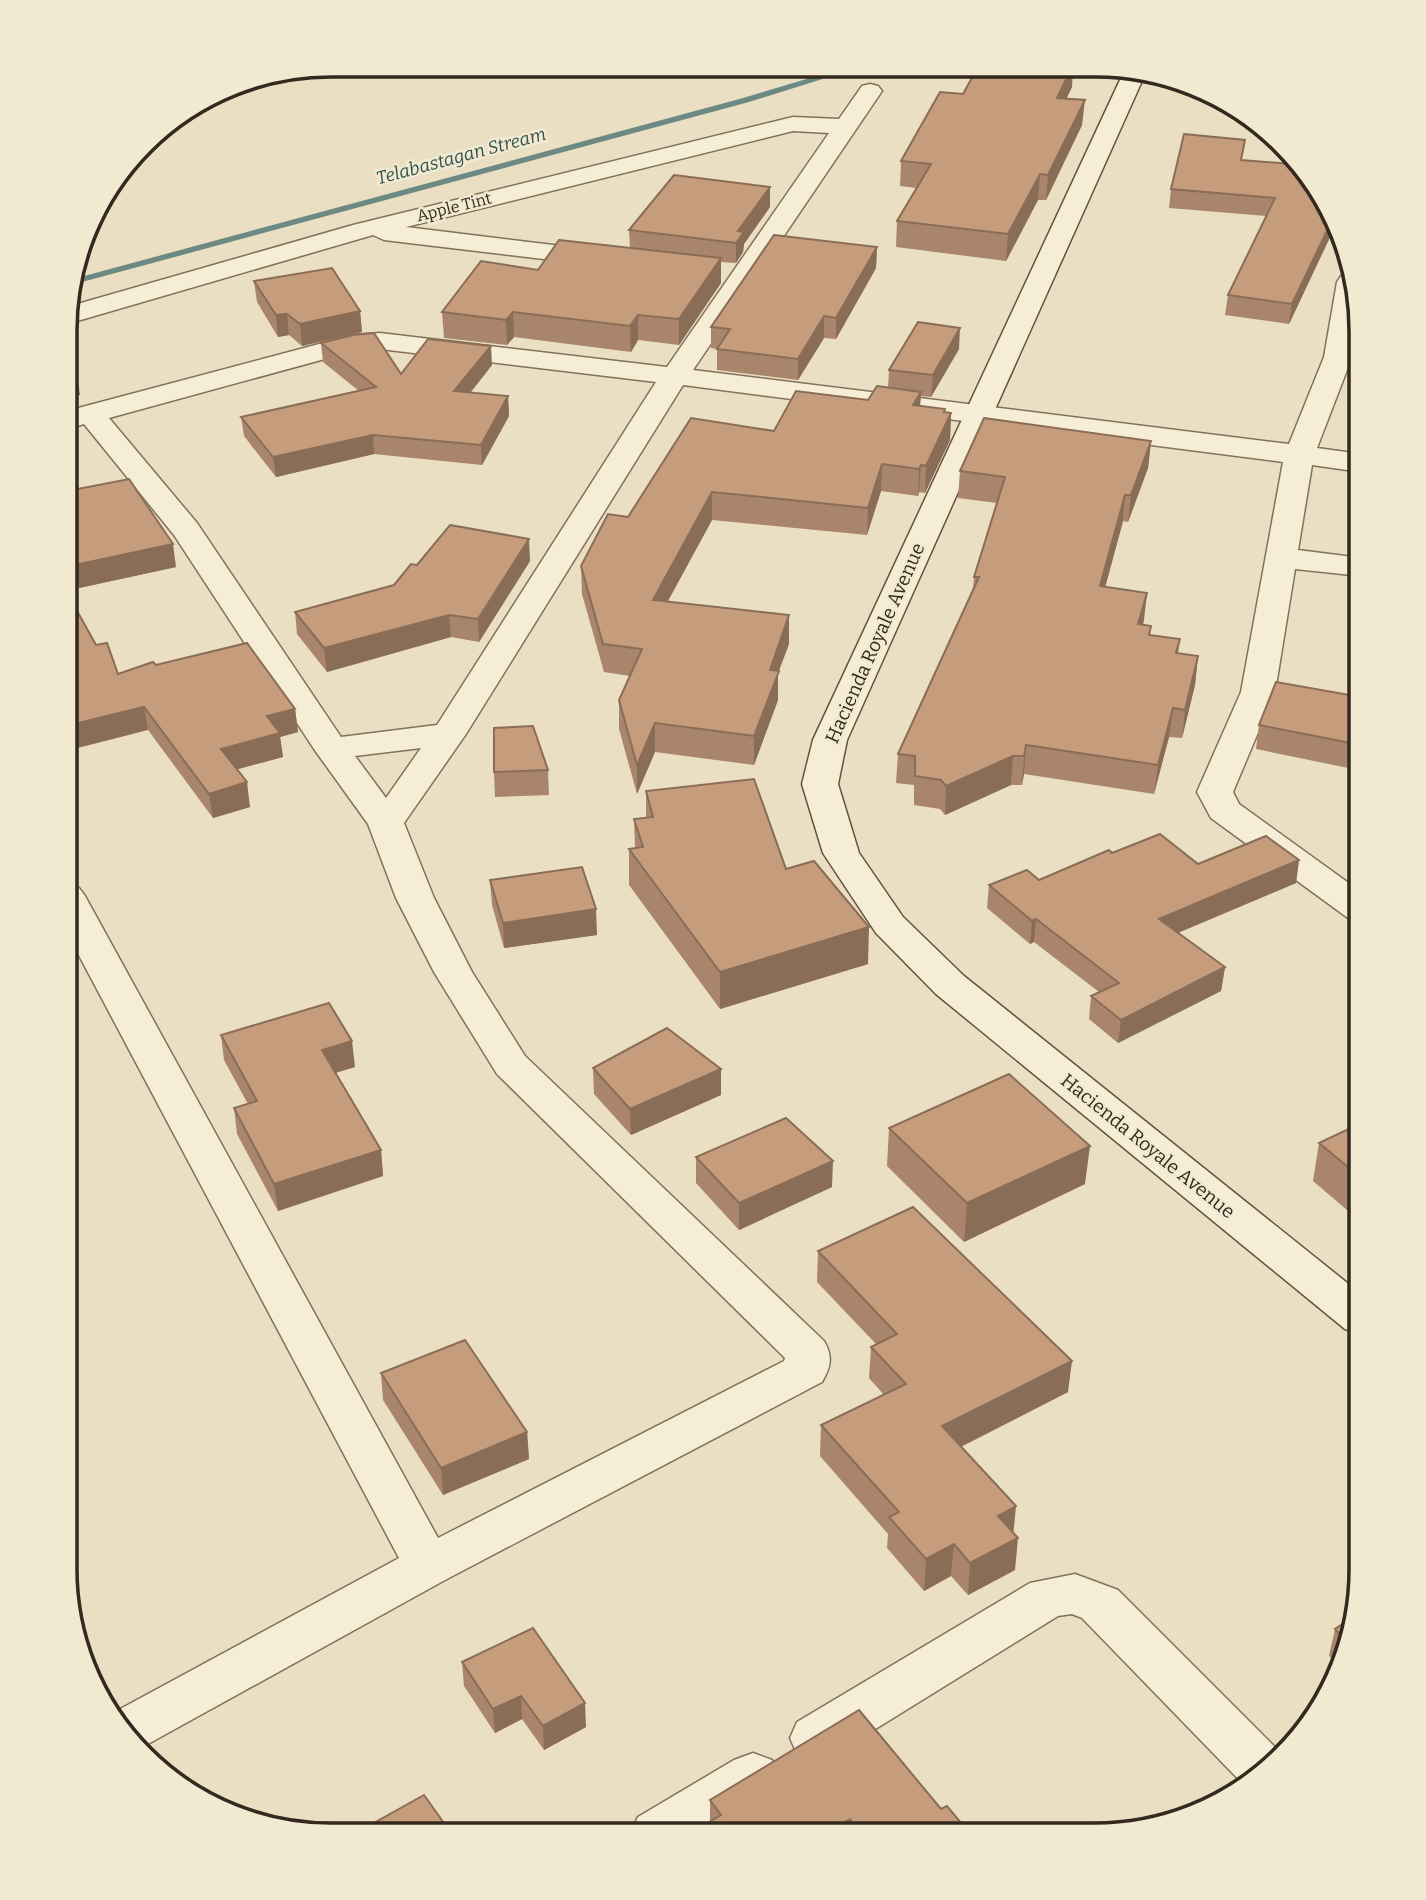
<svg xmlns="http://www.w3.org/2000/svg" width="1426" height="1900" viewBox="0 0 1426 1900" font-family="Bitter,serif">
<rect width="100%" height="100%" fill="#eadfc3"/>
<g fill="none" stroke-linecap="round" stroke-linejoin="round">
<!-- stream -->
<path fill="#6c8a83" fill-rule="evenodd" d="M850,66H864L749,102L71,285L73,279L743,98Z"/>
<!-- street casing -->
<g stroke="#82715b" stroke-width="3">
<g id="street">
<path d="M870,84L878,86L882,91L693,370L1289,444L1324,357L1337,282L1341,276L1348,275L1358,317L1352,357L1317,448L1361,454V472L1312,465L1298,550L1361,558V576L1295,569L1275,692L1233,792L1239,804L1361,892V921L1348,918L1211,818L1197,792L1241,692L1283,462L683,385L466,734L404,823L434,898L472,972L525,1056L824,1341C833,1356 831,1367 822,1382L445,1580L137,1750L111,1714L399,1558L66,931V885L79,888L85,896L438,1538L784,1361L785,1358L497,1074L434,972L396,898L368,824L314,749L174,535L84,424L67,429V411L353,335L380,333L667,367L829,133L793,131L406,227L611,252L615,258L611,264L602,266L384,240L373,235L67,324V307L353,225L793,117L839,119L862,86ZM380,349L656,382L437,725L341,737L197,523L109,418L354,351ZM421,748L386,798L355,756Z"/>
<path d="M1075,1574L1118,1590L1283,1755L1270,1769L1245,1786L1082,1618L1072,1614L1058,1616L835,1754L816,1760L797,1754L790,1738L797,1722L1030,1583Z"/>
<path d="M753,1753L772,1760L780,1776L772,1792L703,1834H630L638,1817L734,1760Z"/>
</g>
</g>
<!-- secondary casing -->
<g stroke="#64523e" stroke-width="3">
<path id="secondary" d="M1126,67L1146,72L847,740L838,784L859,853L903,917L964,976L1361,1294V1334L1345,1329L936,994L876,933L823,853L802,784L813,740Z"/>
</g>
<!-- street -->
<use href="#street" fill="#f5edd5" fill-rule="evenodd"/>
<!-- secondary -->
<use href="#secondary" fill="#f5edd5" fill-rule="evenodd"/>
</g>
<!-- wall -->
<g fill="#a9866b">
<path d="M1072,87L1066,99L1082,125L1046,200H1038L1006,261L896,247L897,221L916,188L900,186L901,161L963,94Z"/>
<path d="M1242,160L1334,213L1338,236L1331,235L1289,324L1225,315L1228,295L1266,216L1169,208L1171,189Z"/>
<path d="M770,207L744,244L743,252L736,263L721,262V283L679,345L638,340L631,352L514,337L507,345L444,338L442,312L538,270L630,248L629,230Z"/>
<path d="M877,247L876,268L836,339L824,338L798,380L717,370V349L711,348V327Z"/>
<path d="M254,281L360,311L362,332L302,346L289,335L278,337L257,302Z"/>
<path d="M321,343L401,374L492,365L470,393L508,396L509,416L482,465L374,454L276,477L244,436L241,417L359,391L323,362Z"/>
<path d="M959,349L931,397L921,396L920,406L945,409V413H951L950,440L925,493L919,492L918,496L881,491L867,535L712,520L668,601L789,644L778,673V700L754,765L655,752L637,794L619,729V700L630,676L604,672L582,594L581,566L628,517L774,431L868,400L888,388L889,370Z"/>
<path d="M1151,441L1148,468L1128,522L1123,521L1105,587L1144,620L1143,625L1150,635L1180,639L1178,654L1198,656L1195,685L1182,738L1169,737L1154,794L1024,774L1022,785H1011L945,815L940,809L914,805V785L896,783L898,754L973,590L974,577L997,503L958,498L960,471Z"/>
<path d="M67,491L176,567L79,588L67,565Z"/>
<path d="M530,561L479,642L451,637L327,672L297,634L295,612L394,585L417,565Z"/>
<path d="M96,645L118,674L156,665L295,709L298,732L280,737L283,757L237,769L250,807L213,818L148,730Z"/>
<path d="M1361,697V759L1358,770L1256,749L1259,725Z"/>
<path d="M548,770L549,795L495,797L494,772Z"/>
<path d="M646,791L786,869L868,964L720,1009L629,885V849L635,848L634,819L646,818Z"/>
<path d="M1299,860L1296,883L1178,933L1225,967L1221,991L1118,1043L1089,1019L1091,996L1099,992L1034,942L1030,944L987,908L989,885L1198,864Z"/>
<path d="M490,880L597,935L504,948L492,905Z"/>
<path d="M221,1035L355,1067L335,1073L381,1150L383,1176L278,1211L237,1134L234,1108L248,1104L224,1060Z"/>
<path d="M593,1068L721,1069V1095L631,1135L594,1094Z"/>
<path d="M1361,1123V1202L1347,1210L1313,1181L1319,1143Z"/>
<path d="M889,1128L1085,1184L964,1242L887,1166Z"/>
<path d="M696,1157L832,1187L739,1230L696,1183Z"/>
<path d="M818,1251L1068,1392L961,1447L1014,1533L1015,1570L968,1595L951,1576L924,1591L887,1548L888,1534L820,1456L821,1425L884,1395L869,1378L871,1347L876,1344L817,1282Z"/>
<path d="M381,1373L527,1432L529,1459L443,1495L383,1400Z"/>
<path d="M1355,1616L1347,1655L1341,1667L1329,1656L1335,1629Z"/>
<path d="M462,1662L586,1727L544,1750L522,1719L495,1733L464,1686Z"/>
<path d="M710,1800L941,1809L971,1835L689,1834L710,1822Z"/>
</g>
<!-- shaded-wall -->
<g fill="#8a6d57">
<path d="M1072,67H1073L1072,87L1055,122L1057,98Z"/>
<path d="M1085,100L1082,125L1046,200L1048,175Z"/>
<path d="M1040,174L1038,200L1006,261L1008,234Z"/>
<path d="M770,187V207L744,244L743,252L736,263V243L738,231Z"/>
<path d="M1334,216L1331,235L1289,324L1292,304Z"/>
<path d="M877,247L876,268L836,339V318Z"/>
<path d="M721,258V283L679,345V319Z"/>
<path d="M360,311L362,332L302,346L300,324Z"/>
<path d="M513,312L514,337L507,345L506,320Z"/>
<path d="M287,314L289,335L278,337L276,315Z"/>
<path d="M638,315V340L631,352L630,326Z"/>
<path d="M824,316V338L798,380V359Z"/>
<path d="M960,328L959,349L931,397L933,375Z"/>
<path d="M491,346L492,365L456,411L454,391Z"/>
<path d="M77,373L80,395L67,399V376Z"/>
<path d="M921,392L919,418L913,405Z"/>
<path d="M508,396L509,416L482,465L481,445Z"/>
<path d="M945,409L944,429L951,413L950,440L925,493L926,466Z"/>
<path d="M373,435L374,454L276,477L273,457Z"/>
<path d="M1151,441L1148,468L1128,522L1131,495Z"/>
<path d="M882,464L881,491L867,535L868,508Z"/>
<path d="M921,465L919,492L918,496L919,469Z"/>
<path d="M712,492V520L653,628V600Z"/>
<path d="M1125,495L1123,521L1098,614L1100,586Z"/>
<path d="M529,539L530,561L479,642L478,619Z"/>
<path d="M173,544L176,567L79,588L75,565Z"/>
<path d="M1147,593L1144,620L1135,652L1138,624Z"/>
<path d="M449,615L451,637L327,672L324,648Z"/>
<path d="M789,615V644L778,673V700L754,765V736L770,670Z"/>
<path d="M1198,656L1195,685L1182,738L1185,710Z"/>
<path d="M144,707L148,730L66,751V726Z"/>
<path d="M1173,708L1169,737L1154,794L1158,765Z"/>
<path d="M295,709L298,732L280,737L283,757L224,773L221,749L267,716Z"/>
<path d="M655,723V752L637,794V765Z"/>
<path d="M1026,745L1024,774L1022,785L1024,756Z"/>
<path d="M1361,749V759L1358,770Z"/>
<path d="M1013,756L1011,785L945,815L946,786Z"/>
<path d="M247,782L250,807L213,818L209,794Z"/>
<path d="M1299,860L1296,883L1156,942L1159,919Z"/>
<path d="M596,909L597,935L504,948L503,923Z"/>
<path d="M1036,919L1034,942L1030,944L1032,921Z"/>
<path d="M869,927L868,964L720,1009V972Z"/>
<path d="M1225,967L1221,991L1118,1043L1121,1020Z"/>
<path d="M352,1041L355,1067L325,1076L322,1050Z"/>
<path d="M721,1069V1095L631,1135L630,1109Z"/>
<path d="M1090,1146L1085,1184L964,1242L967,1203Z"/>
<path d="M381,1150L383,1176L278,1211L274,1184Z"/>
<path d="M833,1161L832,1187L739,1230V1203Z"/>
<path d="M1361,1168V1202L1347,1210L1354,1172Z"/>
<path d="M1072,1361L1068,1392L940,1457L942,1426Z"/>
<path d="M527,1432L529,1459L443,1495L441,1468Z"/>
<path d="M1016,1506L1013,1537L998,1516Z"/>
<path d="M1018,1538L1015,1570L968,1595L970,1563Z"/>
<path d="M954,1544L951,1576L924,1591L926,1559Z"/>
<path d="M521,1696L522,1719L495,1733L493,1709Z"/>
<path d="M585,1703L586,1727L544,1750L543,1726Z"/>
<path d="M850,1819L849,1835L823,1834Z"/>
</g>
<!-- building -->
<g fill="#c59c7c" stroke="#8a6d57" stroke-width="2">
<path d="M978,67H1072L1057,98L1085,100L1048,175L1040,174L1008,234L897,221L931,164L901,161L940,92L963,94Z"/>
<path d="M1184,134L1245,140L1241,160L1293,164L1334,213V216L1292,304L1228,295L1275,198L1171,189Z"/>
<path d="M674,175L770,187L738,231L744,232L736,243L629,230Z"/>
<path d="M774,235L877,247L836,318L824,316L798,359L717,349L730,329L711,327Z"/>
<path d="M559,240L721,258L679,319L638,315L630,326L513,312L506,320L442,312L481,261L538,270Z"/>
<path d="M332,268L360,311L300,324L287,314L276,315L254,281Z"/>
<path d="M918,322L960,328L933,375L889,370Z"/>
<path d="M374,333L401,374L428,339L491,346L454,391L508,396L481,445L373,435L273,457L241,417L376,387L321,343L353,335Z"/>
<path d="M67,365L77,373L67,376Z"/>
<path d="M877,386L921,392L913,405L945,409L944,412L951,413L926,466L921,465L919,469L882,464L868,508L712,492L653,600L789,615L770,670L779,671L754,736L655,723L637,765L619,700L642,649L603,644L581,566L608,514L628,517L691,418L774,431L796,391L868,400Z"/>
<path d="M984,418L1151,441L1131,495H1125L1100,586L1147,593L1138,624L1151,626L1149,635L1180,639L1176,653L1198,656L1185,710L1173,708L1158,765L1026,745L1024,756H1013L946,786L941,780L915,776V756L898,754L979,577H974L1005,477L960,471Z"/>
<path d="M129,479L173,544L75,565L67,549V491Z"/>
<path d="M450,525L529,539L478,619L449,615L324,648L295,612L394,585L411,564L417,565Z"/>
<path d="M76,609L96,645L107,643L118,674L153,662L156,665L247,643L295,709L267,716L280,733L221,749L247,782L209,794L144,707L66,726L67,611Z"/>
<path d="M1276,682L1361,697V745L1259,725Z"/>
<path d="M533,726L548,770L494,772V728Z"/>
<path d="M754,779L786,869L814,861L869,927L720,972L629,849L643,847L634,819L653,817L646,791Z"/>
<path d="M1160,834L1198,864L1266,836L1299,860L1159,919L1225,967L1121,1020L1091,996L1119,983L1036,919L1032,921L989,885L1027,870L1039,880L1109,850L1112,853Z"/>
<path d="M582,867L596,909L503,923L490,880Z"/>
<path d="M329,1003L352,1041L322,1050L381,1150L274,1184L234,1108L257,1101L221,1035Z"/>
<path d="M667,1028L721,1069L630,1109L593,1068Z"/>
<path d="M1009,1074L1090,1146L967,1203L889,1128Z"/>
<path d="M786,1118L833,1161L739,1203L696,1157Z"/>
<path d="M1361,1123V1168L1354,1172L1319,1143Z"/>
<path d="M913,1207L1072,1361L942,1426L1016,1506L998,1516L1018,1538L970,1563L954,1544L926,1559L889,1517L899,1512L821,1425L906,1384L871,1347L897,1334L818,1251Z"/>
<path d="M465,1340L527,1432L441,1468L381,1373Z"/>
<path d="M1355,1616L1349,1643L1335,1629Z"/>
<path d="M533,1628L585,1703L543,1726L521,1696L493,1709L462,1662Z"/>
<path d="M859,1710L941,1809L947,1806L971,1835H862L850,1819L823,1834H689L721,1815L710,1800Z"/>
<path d="M424,1795L451,1833H356Z"/>
</g>
<g text-anchor="middle" dominant-baseline="central" stroke-width="5" stroke-linejoin="round" paint-order="stroke">
<!-- far-street labels -->
<g font-size="16" fill="#33291e" stroke="#f2e9d1">
<text transform="translate(454 207) rotate(-14)">Apple Tint</text>
</g>
<!-- far-water labels -->
<g font-size="18" font-style="italic" fill="#2f5250" stroke="#f2e9d1">
<text transform="translate(461 156) rotate(-15)">Telabastagan Stream</text>
</g>
<!-- street labels -->
<g font-size="19" fill="#33291e" stroke="#f2e9d1">
<text transform="translate(875 643) rotate(-66)">Hacienda Royale Avenue</text>
<text transform="translate(1148 1146) rotate(39)">Hacienda Royale Avenue</text>
</g>
</g>
<!-- crop -->
<path d="M0 0H1426V1900H0ZM331 77H1095A254 254 0 0 1 1349 331V1569A254 254 0 0 1 1095 1823H331A254 254 0 0 1 77 1569V331A254 254 0 0 1 331 77Z" fill="#f2e9d1" fill-rule="evenodd"/>
<path fill="none" stroke="#33291e" stroke-width="3.5" d="M331 77H1095A254 254 0 0 1 1349 331V1569A254 254 0 0 1 1095 1823H331A254 254 0 0 1 77 1569V331A254 254 0 0 1 331 77Z"/>
</svg>
